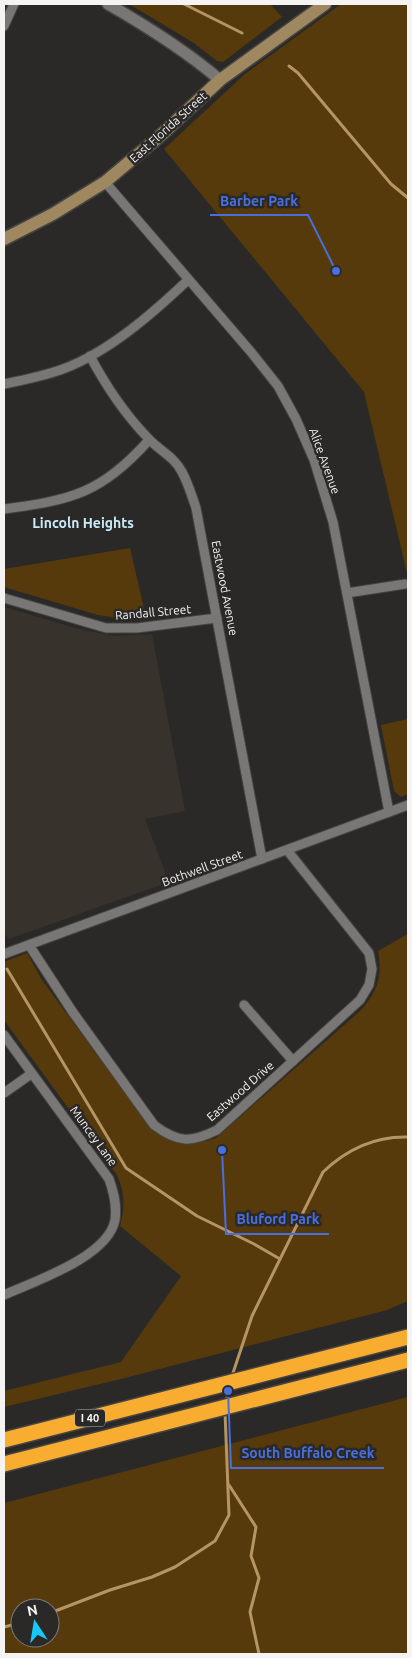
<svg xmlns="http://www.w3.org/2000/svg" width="412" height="1658" viewBox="0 0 412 1658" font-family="Ubuntu,sans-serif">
<rect width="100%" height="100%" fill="#2b2927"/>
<!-- built -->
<path fill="#37322b" d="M4,607L79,629L115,636L152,634L185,811L145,819L169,882L9,939L4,933Z"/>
<!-- green -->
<g fill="#563a0b" fill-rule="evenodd">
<path d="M129,4H270L282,17L223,62L217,61L194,43Z"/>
<path d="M341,4H408V577L364,392L164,149L245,74Z"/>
<path d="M130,548L146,617L117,618L98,615L4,587V569Z"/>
<path d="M408,719V794L401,797L394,791L381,725Z"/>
<path d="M408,934V1301L387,1310L125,1378L4,1407V1391L121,1362L181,1276L120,1226C125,1208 125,1193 117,1175L4,1020V962L27,953L42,980L152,1130C174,1145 191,1147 216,1138L360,1011C377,992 383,977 378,951Z"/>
<path d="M408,1397V1654H4V1503ZM20,1608H50V1638H20Z"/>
</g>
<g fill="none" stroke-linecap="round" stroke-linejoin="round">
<!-- stream -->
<g stroke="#b59563" stroke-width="3">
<path d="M184,4L242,33"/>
<path d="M289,66L298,73L391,184L408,198"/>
<path d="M7,969L126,1168L197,1216L254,1244L280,1259"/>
<path d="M232,1376L252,1316L323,1172C347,1149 374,1136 408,1137"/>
<path d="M226,1403L229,1387"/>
<path d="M229,1485L256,1527L251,1556L259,1578L250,1612L259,1654"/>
<path d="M50,1613L110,1590L152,1577L175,1567L215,1541L229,1515L225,1412"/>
<path d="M4,1627L20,1623"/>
</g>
<!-- minor casing -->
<g stroke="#454442" stroke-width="11">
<g id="minor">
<path d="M4,26L14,4"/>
<path d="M105,182L251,352L278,386L296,419L314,460L333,522L389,812"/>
<path d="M90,356C106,386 123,412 147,437C158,450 174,456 182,472C188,483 192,496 196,508L262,859"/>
<path d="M4,384C24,380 44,376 63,369C109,352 153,313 188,280"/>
<path d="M4,509C72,500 102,493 149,440"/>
<path d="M347,593L405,584"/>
<path d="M4,598L106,628H137L217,618"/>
<path d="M29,945L72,1011L154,1125C178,1143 191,1143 217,1130L360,1000L369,985L372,969L369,953L287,850"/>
<path d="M4,954L408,805"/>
<path d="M244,1005L293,1061"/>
<path d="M4,1035L109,1179C114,1193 117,1205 115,1220C108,1257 35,1281 4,1295"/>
<path d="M4,1093L31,1074"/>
</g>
</g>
<!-- tertiary casing -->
<g stroke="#454442" stroke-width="14">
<path id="tertiary" d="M108,4C148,27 185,50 220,80"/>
</g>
<!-- secondary casing -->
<g stroke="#454442" stroke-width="15">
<path id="secondary" d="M4,239L53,214L105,182L160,136L220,80L325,4"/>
</g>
<!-- motorway casing -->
<g stroke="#454442" stroke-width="18">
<g id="motorway">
<path d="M4,1440L408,1337"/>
<path d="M4,1464L408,1360"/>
</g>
</g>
<!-- minor -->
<use href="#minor" stroke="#797775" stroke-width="9"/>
<!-- tertiary -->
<use href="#tertiary" stroke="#797775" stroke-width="11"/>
<!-- secondary -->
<use href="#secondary" stroke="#9f8760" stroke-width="12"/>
<!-- motorway -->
<use href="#motorway" stroke="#f8ac30" stroke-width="15"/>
</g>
<g text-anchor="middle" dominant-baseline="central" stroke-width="5" stroke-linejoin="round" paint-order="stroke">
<!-- shield labels -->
<rect fill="#2b2927" stroke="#b8b7b6" stroke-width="1" x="75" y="1409.5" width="30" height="17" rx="4"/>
<g font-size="11" font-weight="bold" fill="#f5f4f3">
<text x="90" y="1418">I 40</text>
</g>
<!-- street labels -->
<g font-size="12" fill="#f5f4f3" stroke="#2b2927">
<text transform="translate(168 127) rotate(-42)">East Florida Street</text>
<text transform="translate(325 461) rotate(70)">Alice Avenue</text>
<text transform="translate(225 588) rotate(79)">Eastwood Avenue</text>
<text transform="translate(153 612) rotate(-5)">Randall Street</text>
<text transform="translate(202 868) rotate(-20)">Bothwell Street</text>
<text transform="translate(240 1091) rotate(-41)">Eastwood Drive</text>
<text transform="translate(94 1136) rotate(54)">Muncey Lane</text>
</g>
<!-- neighbourhood labels -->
<g font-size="14" font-weight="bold" fill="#c9ebf8" stroke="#2b2927">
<text x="83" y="523">Lincoln Heights</text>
</g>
</g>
<!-- callouts -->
<path fill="none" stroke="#486fdd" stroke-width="2" d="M336 271L308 215H210M222 1150L226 1234H329M228 1391L231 1468H384"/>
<g fill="#486fdd" stroke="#2b2927" stroke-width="2">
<circle cx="336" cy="271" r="5"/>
<circle cx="222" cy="1150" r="5"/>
<circle cx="228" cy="1391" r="5"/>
</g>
<g font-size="14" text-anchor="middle" font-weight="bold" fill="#486fdd" stroke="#2b2927" stroke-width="5" stroke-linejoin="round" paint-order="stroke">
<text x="259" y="206">Barber Park</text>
<text x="278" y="1224">Bluford Park</text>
<text x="308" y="1458">South Buffalo Creek</text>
</g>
<!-- border -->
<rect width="412" height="1658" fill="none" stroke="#f5f4f3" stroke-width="10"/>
<!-- north arrow -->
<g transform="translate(35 1623) rotate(348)"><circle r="24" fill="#2b2927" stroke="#7c7a79"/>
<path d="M0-4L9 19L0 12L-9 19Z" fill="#15cafb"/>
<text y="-8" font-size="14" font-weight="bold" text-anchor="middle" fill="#f5f4f3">N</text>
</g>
</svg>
